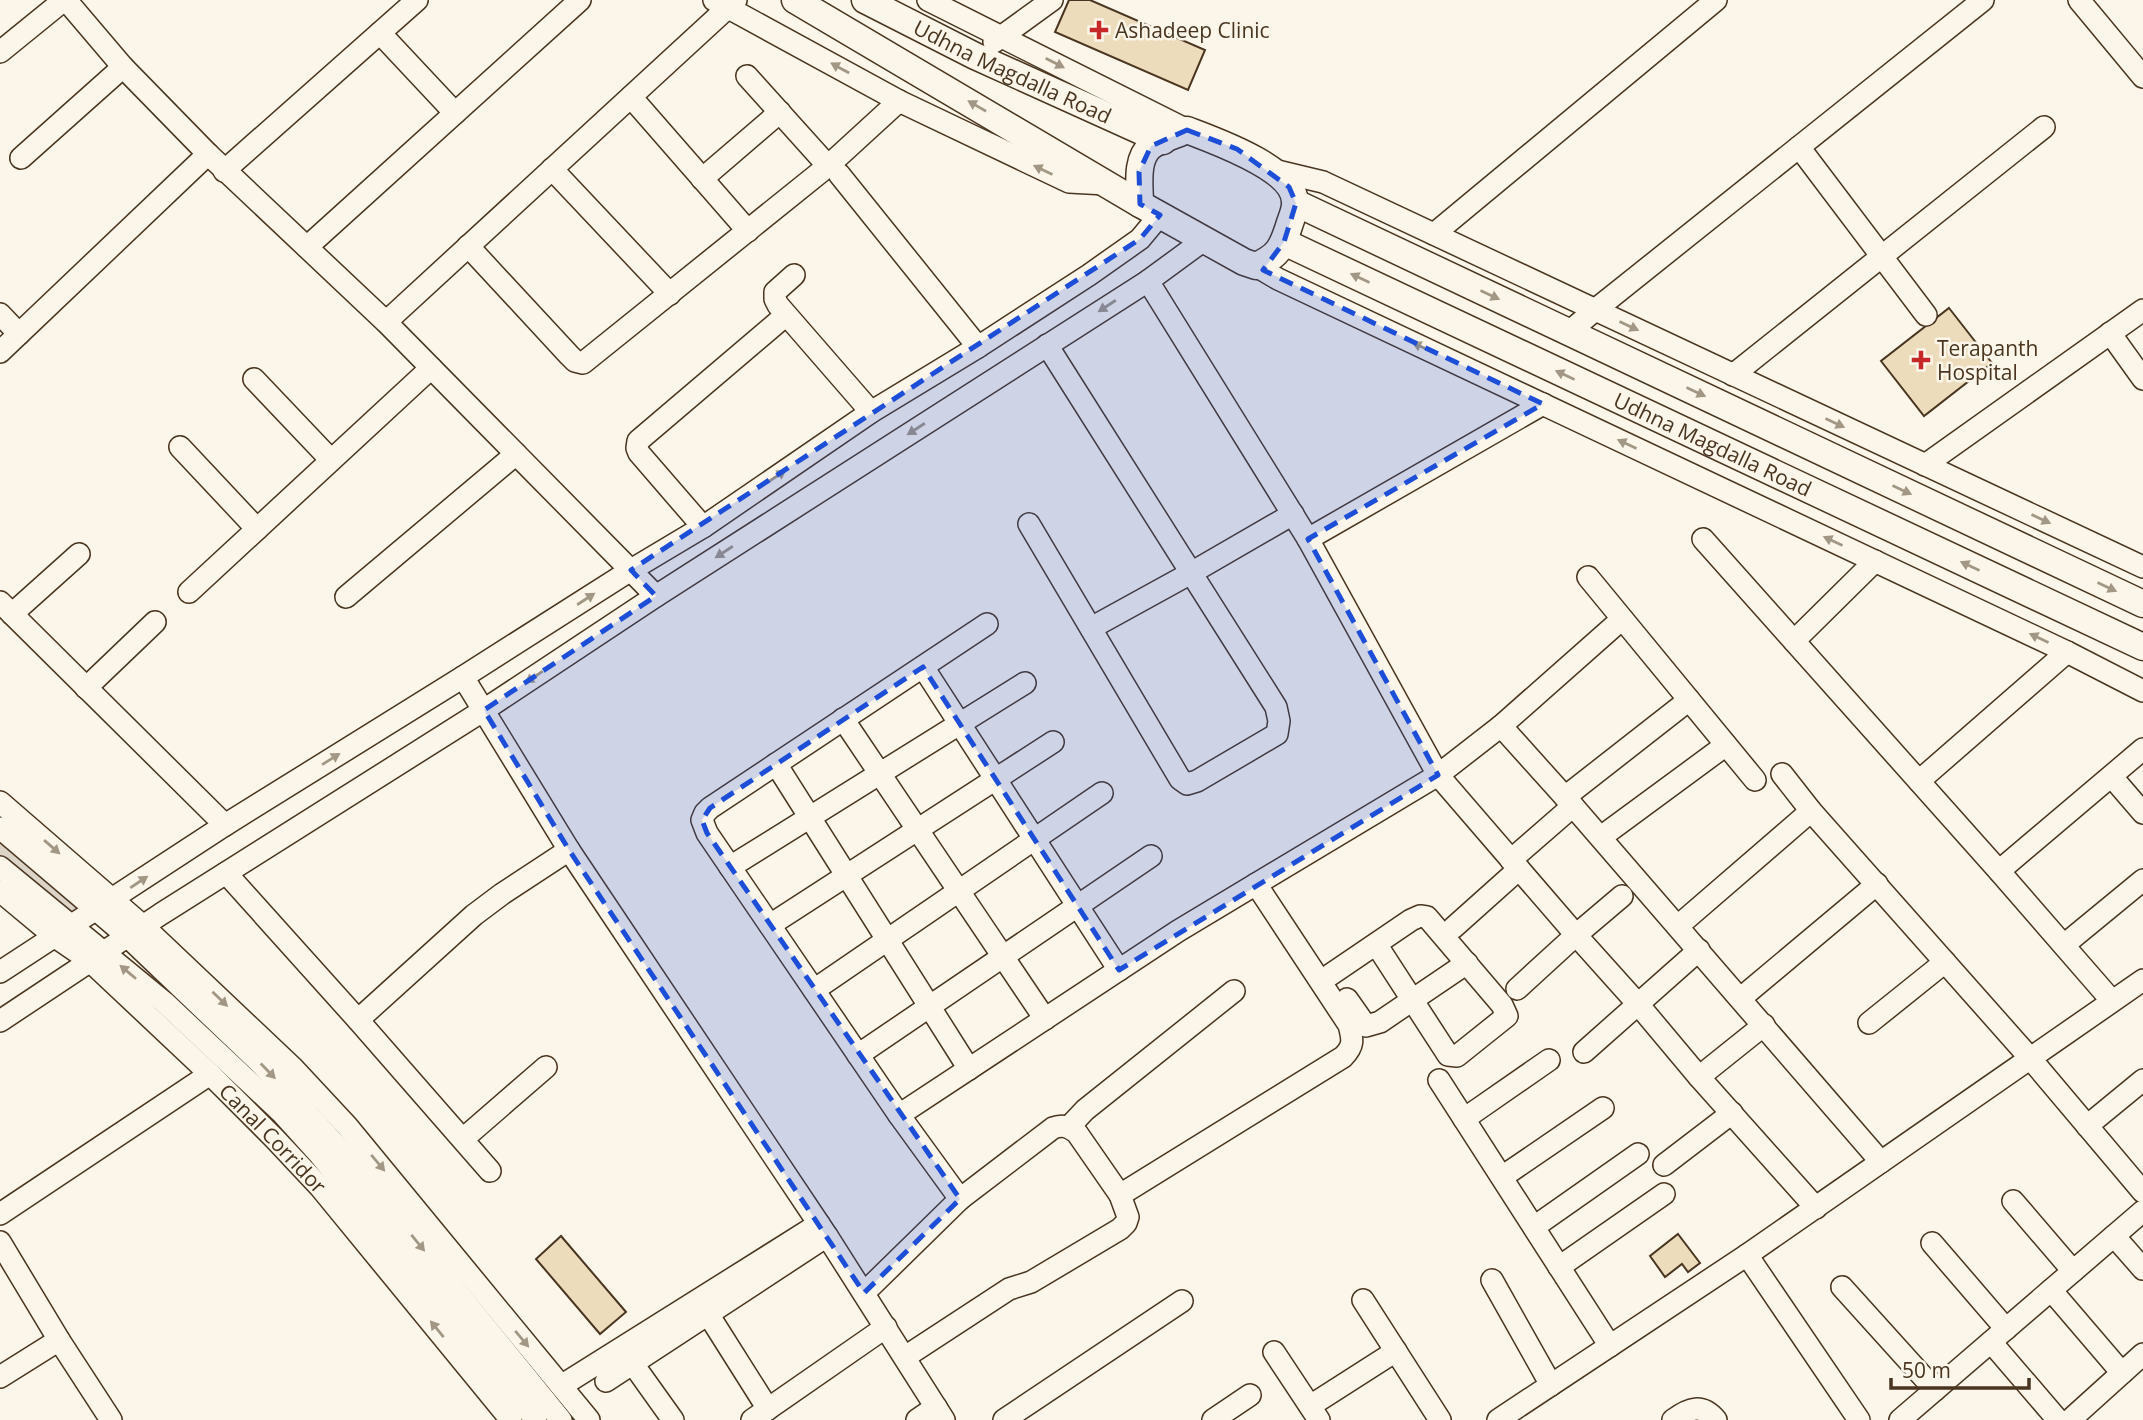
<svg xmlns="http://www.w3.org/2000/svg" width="2143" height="1420" viewBox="0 0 2143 1420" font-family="'Open Sans',sans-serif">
<rect width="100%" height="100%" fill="#fbf6e9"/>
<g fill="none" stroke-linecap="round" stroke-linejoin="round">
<!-- canal -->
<g stroke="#dcd4c6" stroke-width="19">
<path d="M0,846L78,912"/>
<path d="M182,1006L238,1056"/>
</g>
</g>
<!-- building -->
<g fill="#ecdcbc" stroke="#4a3520" stroke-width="2">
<path d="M1069,0H1090L1205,50L1188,90L1055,32Z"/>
<path d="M1949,308L1992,363L1924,416L1881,361Z"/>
<path d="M1678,1234L1700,1263L1688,1272L1682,1264L1665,1277L1650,1256Z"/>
<path d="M561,1236L626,1312L600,1334L536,1259Z"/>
</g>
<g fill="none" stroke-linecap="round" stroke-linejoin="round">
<!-- minor casing -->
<g stroke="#4a3520" stroke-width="24">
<g id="minor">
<path d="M66,0L123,67L208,154"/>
<path d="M714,0L899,101L1069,182L1106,184"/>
<path d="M928,0L1187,130"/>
<path d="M2079,0L2143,77"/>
<path d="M380,33L455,113"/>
<path d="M994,42L1052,0"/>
<path d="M0,52L64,0"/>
<path d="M747,76L828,166"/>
<path d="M631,97L748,231"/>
<path d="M1799,147L1926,315"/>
<path d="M21,158L123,67"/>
<path d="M552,169L670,294"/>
<path d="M1273,170L1323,182L2143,567"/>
<path d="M224,171L417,0"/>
<path d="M839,174L978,347"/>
<path d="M702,179L780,112"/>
<path d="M1434,234L1716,0"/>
<path d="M468,246L569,355L575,361L583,363L828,166L899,101"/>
<path d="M307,247L580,0"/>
<path d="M1256,266L1278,279L2067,652L2143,691"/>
<path d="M794,275L775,292V299L778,305L871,412"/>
<path d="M1148,281L1308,539L1438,775L1576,935L1637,1003L1699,1077L1816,1208"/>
<path d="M0,314L19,334"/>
<path d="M386,322L736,0"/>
<path d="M1569,332L1595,310L1983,0"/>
<path d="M2110,333L2143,379"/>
<path d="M0,352L208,154L386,322L656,596"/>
<path d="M1733,375L2044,127"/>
<path d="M254,379L331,460"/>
<path d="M180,447L257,529"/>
<path d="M1925,465L2143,310"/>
<path d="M1029,524L1180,779L1187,784L1197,781L1277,734L1279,721L1276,707L1047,345"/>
<path d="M703,527L639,453L637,448L638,441L786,315"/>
<path d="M1308,539L1543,404"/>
<path d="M1703,539L1999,871L2112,1001"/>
<path d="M1588,577L1755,780"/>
<path d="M189,592L431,368"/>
<path d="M346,597L516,454"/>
<path d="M0,602L225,825"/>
<path d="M12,614L79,554"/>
<path d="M1091,628L1191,573L1293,514"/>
<path d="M1794,641L1875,561"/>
<path d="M923,667L1119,970"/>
<path d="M463,677L569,850L827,1236L944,1420"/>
<path d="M86,688L155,622"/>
<path d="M843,719L1045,1019"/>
<path d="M1501,726L1573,806L1881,1162"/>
<path d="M776,764L969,1069"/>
<path d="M1782,774L1811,811L2030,1058L2143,1192"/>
<path d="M2112,777L2143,813"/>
<path d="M1919,781L2067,652"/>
<path d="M1565,797L1689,700"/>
<path d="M0,802L143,926L293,1068L347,1126L589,1420"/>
<path d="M0,828L127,936L259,1062L297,1102L353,1164L561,1420"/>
<path d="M1601,837L1726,745"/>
<path d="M1511,860L1573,806"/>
<path d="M0,867L164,1002L281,1112L320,1155L536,1420"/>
<path d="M730,867L1025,683"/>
<path d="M1999,871L2143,749"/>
<path d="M226,873L358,1020L490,1171"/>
<path id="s1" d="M0,891L54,936L89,960L210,1074L274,1138L320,1187L511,1420"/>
<path d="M770,925L1053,742"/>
<path d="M1678,926L1811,811"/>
<path d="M1453,928L1519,869"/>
<path d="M2064,945L2143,880"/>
<path d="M0,972L225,825L463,677L631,570L703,527L871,412L978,347L1089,275L1140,239L1160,215"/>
<path d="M1330,975L1411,920L1420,916L1427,917L1502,1005L1507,1016L1457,1056L1448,1055L1376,944"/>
<path d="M1517,989L1576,935L1622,896"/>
<path d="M814,990L1102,793"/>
<path d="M1741,998L1877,884"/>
<path d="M1347,999L1366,1026L1380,1022L1467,963"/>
<path d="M358,1020L474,915L502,894L569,850"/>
<path d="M0,1021L161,914L484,710L656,596L1148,281L1204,240"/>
<path d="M1869,1023L1945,962"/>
<path d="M1584,1052L1699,950"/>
<path d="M858,1055L1151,856"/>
<path d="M1699,1077L1764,1025"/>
<path d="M1439,1080L1610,1346"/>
<path d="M899,1115L1178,931L1438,775L1501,726L1622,619"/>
<path d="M1464,1119L1549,1060"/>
<path d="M2087,1126L2143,1080"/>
<path d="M1069,1127L1085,1110L1234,991"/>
<path d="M463,1139L546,1067"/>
<path d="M1664,1165L1732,1113"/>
<path d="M1502,1177L1603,1108"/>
<path d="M1120,1195L1343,1057C1354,1046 1353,1040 1349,1025L1256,884"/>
<path d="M960,1199L899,1115L707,833L702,820L705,813L710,808L987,624"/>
<path d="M2013,1201L2073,1271"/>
<path d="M0,1214L210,1074"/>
<path d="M1534,1227L1638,1154"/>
<path d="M2114,1236L2143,1269"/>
<path d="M0,1242L59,1340L111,1420"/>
<path d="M1932,1243L2006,1329"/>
<path d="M1747,1255L1859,1420"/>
<path d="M1559,1267L1664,1194"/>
<path d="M1492,1280L1551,1385"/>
<path d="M1842,1287L1935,1390"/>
<path d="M2051,1290L2122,1373"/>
<path d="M864,1293L960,1199L1053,1128C1063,1124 1069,1127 1077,1133L1120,1195L1128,1217L1126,1223L1120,1229L1031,1282L1009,1289L905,1357"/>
<path d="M1363,1300L1440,1420"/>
<path d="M708,1314L768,1409"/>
<path d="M1991,1342L2058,1420"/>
<path d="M1274,1352L1319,1420"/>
<path d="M633,1364L673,1420"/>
<path d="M0,1377L59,1340"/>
<path d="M606,1381L827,1236"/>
<path d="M561,1386L819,1224"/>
<path d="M1310,1406L1396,1351"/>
<path d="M752,1420L886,1327"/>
<path d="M917,1420L936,1407"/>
<path d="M1004,1420L1182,1301"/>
<path d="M1213,1420L1250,1395"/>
<path d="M1498,1420L1747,1255L2143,980"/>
<path d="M1673,1420C1689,1408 1702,1403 1716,1420"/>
<path d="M1900,1420L2143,1211"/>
<path d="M2070,1420L2143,1354"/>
</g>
</g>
<!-- major casing -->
<g stroke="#4a3520" stroke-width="29">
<g id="major">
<path d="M795,0L1140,204"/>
<path id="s2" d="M865,0L975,56L1163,141"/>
<path d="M1187,130C1213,140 1297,169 1295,204C1295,211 1291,219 1289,226C1282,248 1278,256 1256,266L1244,262L1140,204C1140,187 1135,159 1151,146C1161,139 1176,135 1187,130Z"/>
<path d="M1296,203L2143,604"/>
<path id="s3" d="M1284,242L2143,647"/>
</g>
</g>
<!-- minor -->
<use href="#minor" stroke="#fbf6e9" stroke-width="21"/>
<!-- major -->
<use href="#major" stroke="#fbf6e9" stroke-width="26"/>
</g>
<!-- one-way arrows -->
<defs><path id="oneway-solid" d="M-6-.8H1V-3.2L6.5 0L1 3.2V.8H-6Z" transform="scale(1.75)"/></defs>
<g fill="#a29684">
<use href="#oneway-solid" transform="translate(1055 63) rotate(27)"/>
<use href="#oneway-solid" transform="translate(840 68) rotate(-151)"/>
<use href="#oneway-solid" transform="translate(977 106) rotate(-150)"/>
<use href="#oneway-solid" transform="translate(1043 170) rotate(-154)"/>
<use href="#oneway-solid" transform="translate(1360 278) rotate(-155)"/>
<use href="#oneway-solid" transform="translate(1490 295) rotate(25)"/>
<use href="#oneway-solid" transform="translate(1107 306) rotate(147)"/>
<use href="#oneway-solid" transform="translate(1629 326) rotate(25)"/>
<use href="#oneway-solid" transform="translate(1422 347) rotate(-155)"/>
<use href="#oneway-solid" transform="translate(1565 375) rotate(-155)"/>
<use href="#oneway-solid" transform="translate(1696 392) rotate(25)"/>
<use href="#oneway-solid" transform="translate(1835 423) rotate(25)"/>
<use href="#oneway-solid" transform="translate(916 429) rotate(147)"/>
<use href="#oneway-solid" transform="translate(1627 444) rotate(-155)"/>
<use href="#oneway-solid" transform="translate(777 476) rotate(-34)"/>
<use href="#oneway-solid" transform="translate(1902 490) rotate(25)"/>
<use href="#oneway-solid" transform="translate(2041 519) rotate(25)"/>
<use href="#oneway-solid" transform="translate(1833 541) rotate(-155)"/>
<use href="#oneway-solid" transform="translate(724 552) rotate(147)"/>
<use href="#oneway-solid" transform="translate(1970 566) rotate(-155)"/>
<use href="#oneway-solid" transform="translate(2107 587) rotate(25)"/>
<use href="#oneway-solid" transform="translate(586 599) rotate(-33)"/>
<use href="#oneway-solid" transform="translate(2039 638) rotate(-155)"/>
<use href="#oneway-solid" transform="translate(534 677) rotate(146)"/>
<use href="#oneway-solid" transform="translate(331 759) rotate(-32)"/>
<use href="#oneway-solid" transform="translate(52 847) rotate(41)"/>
<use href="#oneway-solid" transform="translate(139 882) rotate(-34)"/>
<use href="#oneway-solid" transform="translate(128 972) rotate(-140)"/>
<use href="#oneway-solid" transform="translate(220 999) rotate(44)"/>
<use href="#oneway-solid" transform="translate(268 1071) rotate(46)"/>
<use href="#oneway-solid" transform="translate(378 1163) rotate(50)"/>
<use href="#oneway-solid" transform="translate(418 1243) rotate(51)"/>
<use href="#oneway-solid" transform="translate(437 1329) rotate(-129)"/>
<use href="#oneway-solid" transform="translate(522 1339) rotate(50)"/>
</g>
<!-- marked area -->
<path fill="#1d4ed8" fill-opacity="0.2" stroke="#1d4ed8" stroke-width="5" stroke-dasharray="14 9" stroke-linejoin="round" d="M1187,130L1237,149L1289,187L1296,203L1284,242L1263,270L1543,404L1308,539L1438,775L1119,970L923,667L710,808L702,820L707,833L960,1199L864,1293L569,850L484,710L656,596L631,570L1140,239L1160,215L1140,204L1139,172L1151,146Z"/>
<!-- markers -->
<g fill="#c62828" stroke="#fbf6e9" stroke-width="2.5">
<path d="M1095.5 19.5h7v7h7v7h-7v7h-7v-7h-7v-7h7z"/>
<path d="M1917.5 349.5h7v7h7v7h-7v7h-7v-7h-7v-7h7z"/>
</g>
<g text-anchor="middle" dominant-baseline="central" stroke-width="5" stroke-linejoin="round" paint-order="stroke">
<!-- poi labels -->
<g font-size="21" fill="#4a3520" stroke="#fbf6e9" text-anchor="start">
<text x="1115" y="30">Ashadeep Clinic</text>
<text x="1937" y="348">Terapanth<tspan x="1937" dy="24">Hospital</tspan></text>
</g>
<!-- street labels -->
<g font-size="21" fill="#4a3520" stroke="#fbf6e9">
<text stroke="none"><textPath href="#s2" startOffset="164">Udhna Magdalla Road</textPath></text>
<text stroke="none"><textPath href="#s3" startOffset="474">Udhna Magdalla Road</textPath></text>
<text stroke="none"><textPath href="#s1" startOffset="369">Canal Corridor</textPath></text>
</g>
</g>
<!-- scale -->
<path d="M1891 1378v10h138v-10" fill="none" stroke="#4a3520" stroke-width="3.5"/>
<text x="1902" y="1378" font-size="21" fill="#4a3520" stroke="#fbf6e9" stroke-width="5" paint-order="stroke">50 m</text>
</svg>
